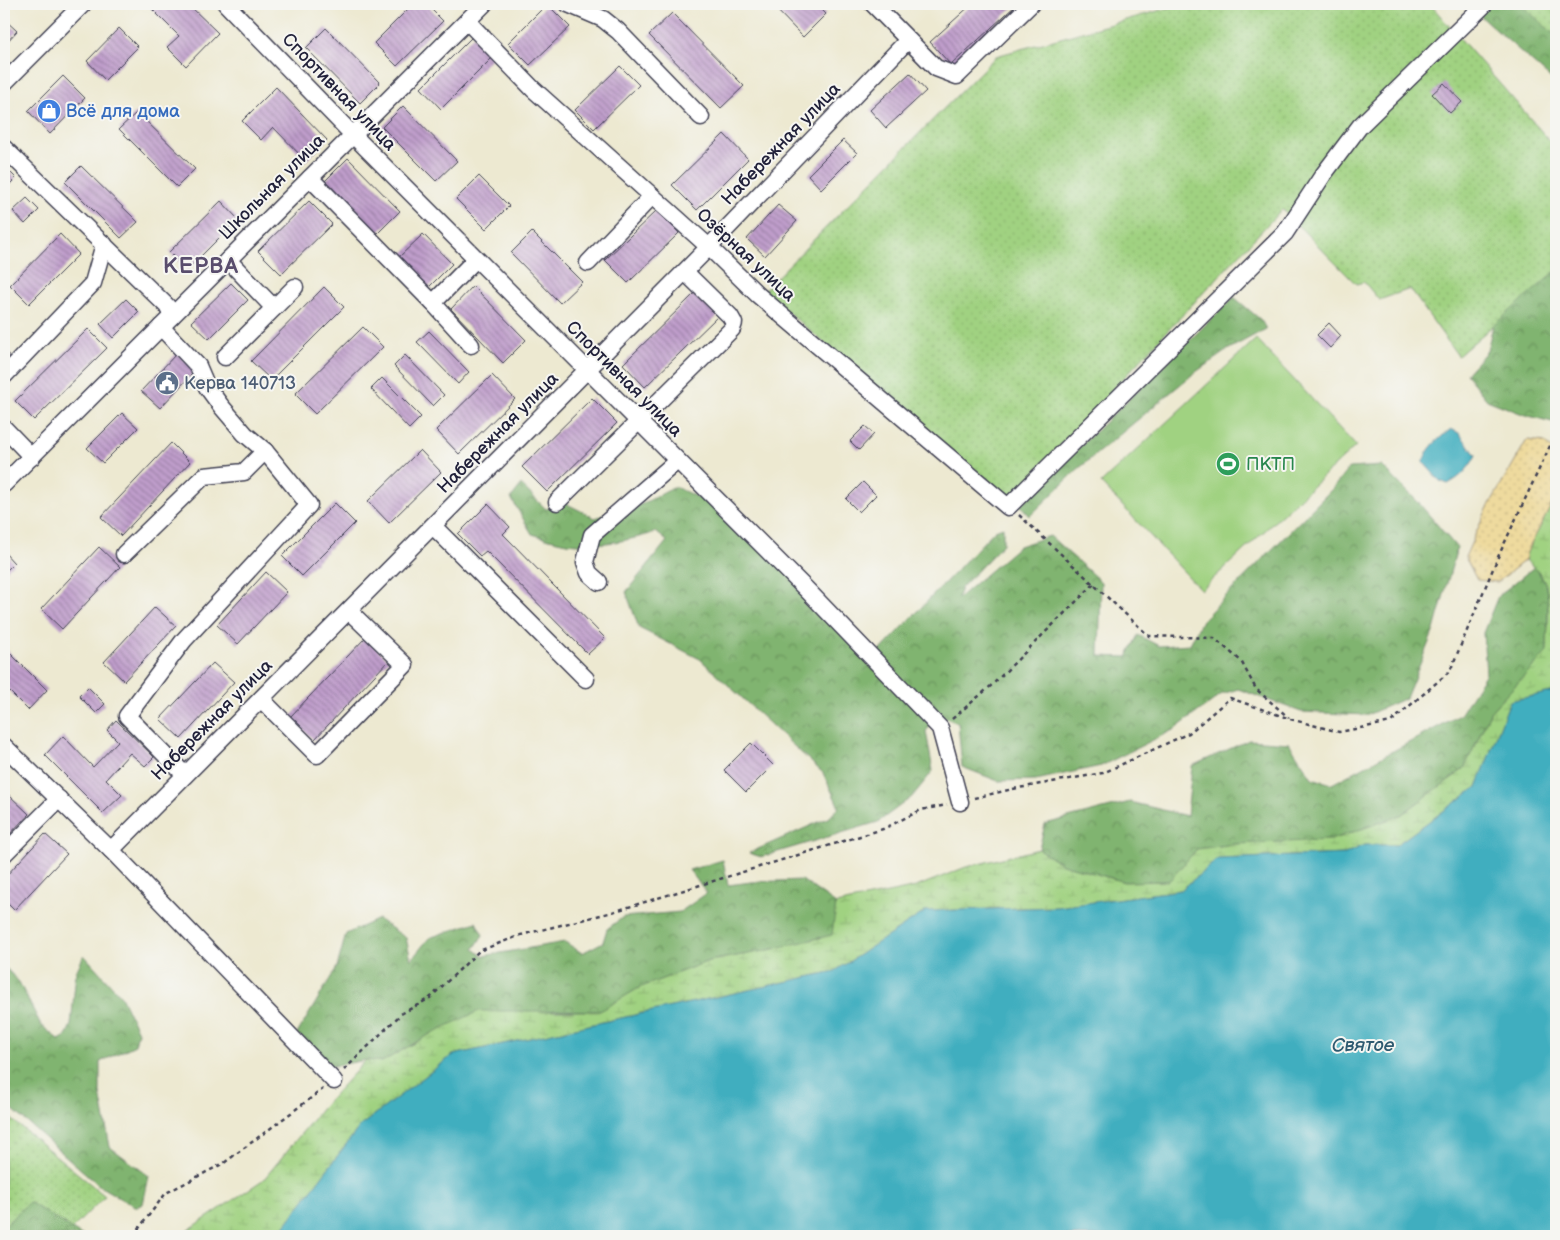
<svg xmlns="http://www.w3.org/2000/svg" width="1560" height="1240" viewBox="0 0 1560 1240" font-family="'Balsamiq Sans',sans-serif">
<defs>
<pattern id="forest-crowns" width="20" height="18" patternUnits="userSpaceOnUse" patternTransform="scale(1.25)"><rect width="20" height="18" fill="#80b46f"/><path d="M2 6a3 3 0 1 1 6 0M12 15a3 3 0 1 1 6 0" fill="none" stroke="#68925c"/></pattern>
<pattern id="wetland-marsh" width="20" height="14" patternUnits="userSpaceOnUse" patternTransform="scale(1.25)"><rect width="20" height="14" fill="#a0d281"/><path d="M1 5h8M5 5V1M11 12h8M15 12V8" fill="none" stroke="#8ab470"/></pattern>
<pattern id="sand-dots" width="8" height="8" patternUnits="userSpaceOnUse" patternTransform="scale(1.25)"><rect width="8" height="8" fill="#eeda9e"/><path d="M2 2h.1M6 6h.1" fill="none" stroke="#ccbb89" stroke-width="1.8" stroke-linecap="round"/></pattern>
<pattern id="park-dots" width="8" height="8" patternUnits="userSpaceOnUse" patternTransform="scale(1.25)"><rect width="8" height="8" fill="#a0d281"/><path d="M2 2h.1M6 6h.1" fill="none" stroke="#8ab470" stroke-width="1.8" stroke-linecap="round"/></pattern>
<pattern id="building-back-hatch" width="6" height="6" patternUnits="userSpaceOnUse" patternTransform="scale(1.25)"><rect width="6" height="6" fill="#bf9dcb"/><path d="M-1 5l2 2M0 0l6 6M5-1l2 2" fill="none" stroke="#9b80a6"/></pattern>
</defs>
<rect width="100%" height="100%" fill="#f6f6f2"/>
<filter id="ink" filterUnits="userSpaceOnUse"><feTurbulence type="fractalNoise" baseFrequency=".02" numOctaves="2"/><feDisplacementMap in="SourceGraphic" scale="10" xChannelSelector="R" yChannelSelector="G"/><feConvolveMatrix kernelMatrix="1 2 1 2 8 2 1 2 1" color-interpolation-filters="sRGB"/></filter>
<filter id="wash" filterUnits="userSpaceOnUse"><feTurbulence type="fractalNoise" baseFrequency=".0096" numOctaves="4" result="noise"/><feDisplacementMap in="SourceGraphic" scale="20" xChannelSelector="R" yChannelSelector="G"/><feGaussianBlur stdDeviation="1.12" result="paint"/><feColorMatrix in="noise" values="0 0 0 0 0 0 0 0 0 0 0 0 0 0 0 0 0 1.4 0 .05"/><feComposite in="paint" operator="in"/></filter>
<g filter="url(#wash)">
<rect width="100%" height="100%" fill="#ede9d1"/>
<!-- grass -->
<path fill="#a0d281" stroke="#617a5e" d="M1256,339L1356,446L1201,590L1101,483Z"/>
<!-- forest -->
<g fill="url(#forest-crowns)" stroke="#516b55">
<path d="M1467,4H1556V83Z"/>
<path d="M1556,225V423L1525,415L1487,400L1466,374L1487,351L1500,296Z"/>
<path d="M1234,297L1261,320L1266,329L1229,349L1193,374L1077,470L1030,516L1020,505Z"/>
<path d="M1382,466L1418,502L1457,548L1434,630L1406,698L1367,715L1301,712L1238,689L1222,694L1175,729L1101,766L1036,780L998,781L962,767L958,723L941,716L926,731L933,771L912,797L878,822L761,857L749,853L830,817L839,807L823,773L700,659L639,628L626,592L667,541L656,532C630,541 594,547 567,543C555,541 543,537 532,534L511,498L521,485L546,509L565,503L595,518L642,504L675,487L735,514L872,653L879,652L995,530L1003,527V544L961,588L957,599L1019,546L1050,536L1101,582L1099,656L1127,657L1138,635L1159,646L1190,644L1202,620L1333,488L1349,468Z"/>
<path d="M1534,567L1545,582L1548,601L1547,652L1491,711L1464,769L1401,815L1331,840L1236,844L1197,849L1170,881L1125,882L1062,864L1039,849L1045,824L1130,802L1187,816L1192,766L1249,740L1289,743L1312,778L1332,784L1460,715L1486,673L1483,633L1498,596Z"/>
<path d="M723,860L728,885L751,882L802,880L836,904L833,935L765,951L709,961L639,988L600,1011L554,1010L434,1032L382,1062L366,1060L317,1069L291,1044L337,967L346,934L378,919L406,938L411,960L429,938L476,922L483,935L474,949L483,956L565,942L582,953L603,942L607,929L623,917L680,912L707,893L689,870Z"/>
<path d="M84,955L121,996L138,1032L135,1045L100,1062V1093L110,1147L149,1176L143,1204L136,1207L101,1187L4,1102V966L19,982L41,1025L59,1040L66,1036L71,1025L76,972Z"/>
<path d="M29,1202L83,1236H4V1226Z"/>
</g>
<!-- wetland -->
<path fill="url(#wetland-marsh)" stroke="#617a5e" d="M1556,496V691L1510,701L1477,787L1396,845H1365L1345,854L1218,859L1181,890L1058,907L926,911L835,971L453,1055L360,1126L277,1236H174L190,1229L264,1179L323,1107L366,1060L382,1062L434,1032L479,1011H600L639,988L709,961L765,951L832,935L836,904L916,887L966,867L1039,849L1062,864L1124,882L1169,881L1197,849L1236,844L1331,840L1401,815L1464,769L1491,711L1547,652C1547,635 1551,593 1544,580C1539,572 1533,566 1525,560L1527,552Z"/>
<!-- sand -->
<path fill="url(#sand-dots)" stroke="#887e6c" d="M1527,440L1545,442L1556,455V496L1527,552L1525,560L1498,582L1477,580L1465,557L1486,511Z"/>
<!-- park -->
<g fill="url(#park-dots)" stroke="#617a5e">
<path d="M1183,4H1430L1556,148V271L1458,356L1410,289L1379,300L1364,282L1356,284L1282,209L1009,500L763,291L996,56Z"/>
<path d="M1520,4H1556V36Z"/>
<path d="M4,1113L105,1196L72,1229L29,1202L4,1226Z"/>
</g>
<!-- water -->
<g fill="#41aebf" stroke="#32687d">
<path d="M1451,429L1459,433L1476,455C1469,469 1461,477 1448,484L1440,481L1423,462C1427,448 1439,438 1451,429Z"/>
<path d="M1556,691V1236H277L360,1126L453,1055L835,971L926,911L1058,907L1181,890L1218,859L1345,854L1365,845H1396L1477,787L1510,701Z"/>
</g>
<g id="blocks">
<!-- building -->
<g fill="url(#building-back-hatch)">
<path d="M147,4H188L218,33L186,66L167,47L179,36Z"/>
<path d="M413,4H426L443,21L397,66L374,43Z"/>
<path d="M547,4L570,27L530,65L508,43Z"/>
<path d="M771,4H816L826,14L803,37Z"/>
<path d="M972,4H1017L951,65L930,42Z"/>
<path d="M672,13L744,86L721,108L649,35Z"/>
<path d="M4,19L17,31L4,45Z"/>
<path d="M119,28L138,47L105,80L87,61Z"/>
<path d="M326,28L380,83L360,103L306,48Z"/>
<path d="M473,36L493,57L441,109L421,88Z"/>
<path d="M620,66L639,85L594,129L575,110Z"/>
<path d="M910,73L926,91L886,128L870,110Z"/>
<path d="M63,76L85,98L50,134L28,111Z"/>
<path d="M1444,83L1462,102L1450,113L1432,94Z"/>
<path d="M276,87L327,140L306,161L273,127L261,140L242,121Z"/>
<path d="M403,106L457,161L436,181L382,127Z"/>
<path d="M137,112L195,169L177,187L119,129Z"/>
<path d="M724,134L748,159L697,210L672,185Z"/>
<path d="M843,140L857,153L821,189L808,175Z"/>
<path d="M348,158L400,211L377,234L325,181Z"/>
<path d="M4,166L16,178L4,190Z"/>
<path d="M81,166L138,222L121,238L65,182Z"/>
<path d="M479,176L509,206L486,229L456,199Z"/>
<path d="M27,198L39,210L25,224L13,211Z"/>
<path d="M221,201L238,219L187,270L169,252Z"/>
<path d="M309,201L332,224L281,274L258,251Z"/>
<path d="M778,205L797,221L765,256L747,239Z"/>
<path d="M657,210L679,233L628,283L605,260Z"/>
<path d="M532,232L582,282L560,303L511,253Z"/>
<path d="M60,234L79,254L29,304L10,285Z"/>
<path d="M423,234L452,264L427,289L397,259Z"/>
<path d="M231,283L248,300L209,339L191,322Z"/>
<path d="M473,286L526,340L503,363L451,309Z"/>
<path d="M324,287L344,307L271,380L251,361Z"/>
<path d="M696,292L719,315L645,387L623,364Z"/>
<path d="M126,299L139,312L113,338L100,324Z"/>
<path d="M1329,323L1341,336L1330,348L1317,335Z"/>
<path d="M363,327L383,347L315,414L295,394Z"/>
<path d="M88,329L107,348L34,420L15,401Z"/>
<path d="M429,331L469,372L458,384L417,342Z"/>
<path d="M4,350L12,359L4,368Z"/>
<path d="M177,353L196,370L160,408L141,391Z"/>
<path d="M405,355L444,395L433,406L394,366Z"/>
<path d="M492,375L515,399L459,454L436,430Z"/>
<path d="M382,378L421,417L409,429L371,389Z"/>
<path d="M592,398L617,423L547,492L522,467Z"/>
<path d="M122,413L138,428L103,463L87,448Z"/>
<path d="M865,426L874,434L859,450L850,441Z"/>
<path d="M171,443L190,462L121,536L101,517Z"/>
<path d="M420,450L441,472L389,523L368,501Z"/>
<path d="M863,482L876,495L859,512L846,499Z"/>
<path d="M335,503L355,523L302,576L282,556Z"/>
<path d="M488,504L510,527L503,534L605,638L588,654L486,551L480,556L458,534Z"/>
<path d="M99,547L120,567L62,629L41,609Z"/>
<path d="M4,552L14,563L4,573Z"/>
<path d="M266,572L287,592L238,644L217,625Z"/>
<path d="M155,607L176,626L124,681L104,662Z"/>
<path d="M365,638L389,660L314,740L290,717Z"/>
<path d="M5,648L47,690L28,710L4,686V650Z"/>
<path d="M213,663L234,682L181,739L160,719Z"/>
<path d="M88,687L105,704L96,713L79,696Z"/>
<path d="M116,720L154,757L145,766L130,753L106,779L122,795L103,813L45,755L63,736L93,767L118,741L107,730Z"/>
<path d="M751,743L773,765L746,792L724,770Z"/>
<path d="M9,795L29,814L4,840V801Z"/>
<path d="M45,834L67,854L14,910L4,900V878Z"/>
</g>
</g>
</g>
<g filter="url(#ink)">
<use href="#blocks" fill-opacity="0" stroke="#404052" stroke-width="1"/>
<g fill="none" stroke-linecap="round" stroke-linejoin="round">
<!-- minor casing -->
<g stroke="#404052" stroke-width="19">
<g id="minor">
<path d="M226,4L353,135L808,591L940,728L960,802"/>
<path d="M568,4L603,19L618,31L701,117"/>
<path d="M873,4L936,68L957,76L1031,4"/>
<path d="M467,21L533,89L709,247L758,295L1008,507L1285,233L1323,175L1360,126L1483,6"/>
<path d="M4,83L83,4"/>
<path d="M4,148L167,306L172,316"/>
<path d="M310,178L433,303"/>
<path d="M588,263L652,196"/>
<path d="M274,308L295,287"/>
<path d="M471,345L433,303L476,259"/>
<path d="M225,357L274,308L228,260"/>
<path d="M4,376L93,283L104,244"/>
<path d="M4,428L32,457"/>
<path d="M4,484L484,4"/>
<path d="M557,502L732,329L734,323L730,316L685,272"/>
<path d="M433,526L586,679"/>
<path d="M124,554L204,476L244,472L265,451L245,434L221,406L207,387L198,366L161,327"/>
<path d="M599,582L589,573L585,562L592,535L677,461"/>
<path d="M261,699L317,755L405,665L349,611"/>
<path d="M4,746L111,850L334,1081"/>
<path d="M185,775L127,716L184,640L309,505L265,451"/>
<path d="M111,850L709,247L908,40"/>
<path d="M4,854L59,799"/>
</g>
</g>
<!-- path -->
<g stroke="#404052" stroke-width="2.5" stroke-dasharray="4 4" stroke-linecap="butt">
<path d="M1019,515L1149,636L1214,638L1241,661L1256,689L1289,718"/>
<path d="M952,719L992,685L1094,584"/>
<path d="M974,798L1013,789L1103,773L1189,733L1230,698L1290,719L1339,732L1391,722L1450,671L1498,557L1556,433"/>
<path d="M344,1070L401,1014L430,998L479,951L521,935L609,913L883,829L921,810L947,805"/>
<path d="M133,1236L166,1193L224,1163L323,1089"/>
</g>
<!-- minor -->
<use href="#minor" stroke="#fff" stroke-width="16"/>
</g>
</g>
<!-- icons -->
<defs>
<g id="shop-disc" transform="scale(1.25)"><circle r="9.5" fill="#3f7fe0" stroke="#f6f6f2"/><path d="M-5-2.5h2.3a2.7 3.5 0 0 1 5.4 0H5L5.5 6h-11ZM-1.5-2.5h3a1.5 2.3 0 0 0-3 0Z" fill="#fff"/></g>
<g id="civic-disc" transform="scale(1.25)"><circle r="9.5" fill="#5c6f8a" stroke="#f6f6f2"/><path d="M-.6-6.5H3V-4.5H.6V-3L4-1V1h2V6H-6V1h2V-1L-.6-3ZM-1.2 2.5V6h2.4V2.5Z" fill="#fff"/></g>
<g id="stadium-disc" transform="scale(1.25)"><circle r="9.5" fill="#2e9e5b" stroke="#f6f6f2"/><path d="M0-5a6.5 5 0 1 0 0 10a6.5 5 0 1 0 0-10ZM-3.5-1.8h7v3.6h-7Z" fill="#fff"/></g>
</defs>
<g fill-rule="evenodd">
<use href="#shop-disc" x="49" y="111"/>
<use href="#civic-disc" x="167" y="383"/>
<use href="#stadium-disc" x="1228" y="464"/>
</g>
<g text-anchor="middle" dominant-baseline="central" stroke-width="4" stroke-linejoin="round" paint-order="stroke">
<!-- street labels -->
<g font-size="18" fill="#22223b" stroke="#f6f6f2">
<text transform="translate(339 92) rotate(46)">Спортивная улица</text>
<text transform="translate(781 144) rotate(-46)">Набережная улица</text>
<text transform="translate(272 187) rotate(-45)">Школьная улица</text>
<text transform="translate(746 255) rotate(43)">Озёрная улица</text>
<text transform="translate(624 379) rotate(45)">Спортивная улица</text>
<text transform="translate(498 433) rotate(-45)">Набережная улица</text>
<text transform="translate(212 720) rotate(-45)">Набережная улица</text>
</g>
<!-- shop labels -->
<g font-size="18" fill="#366cbe" stroke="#f6f6f2" text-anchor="start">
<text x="66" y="111">Всё для дома</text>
</g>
<!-- service labels -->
<g font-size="18" fill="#4e5e75" stroke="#f6f6f2" text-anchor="start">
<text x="184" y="383">Керва 140713</text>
</g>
<!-- leisure labels -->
<g font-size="18" fill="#27864d" stroke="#f6f6f2" text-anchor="start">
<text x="1246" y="464">ПКТП</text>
</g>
<!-- water labels -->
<g font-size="19" font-style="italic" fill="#2e5a70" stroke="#f6f6f2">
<text x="1363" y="1045">Святое</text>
</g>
<!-- district labels -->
<g font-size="22" font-weight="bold" letter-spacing="1" fill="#594d6d" stroke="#f6f6f2">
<text x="201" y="266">КЕРВА</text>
</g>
</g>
<!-- margin -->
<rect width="1560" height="1240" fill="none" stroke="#f6f6f2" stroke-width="20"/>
</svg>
